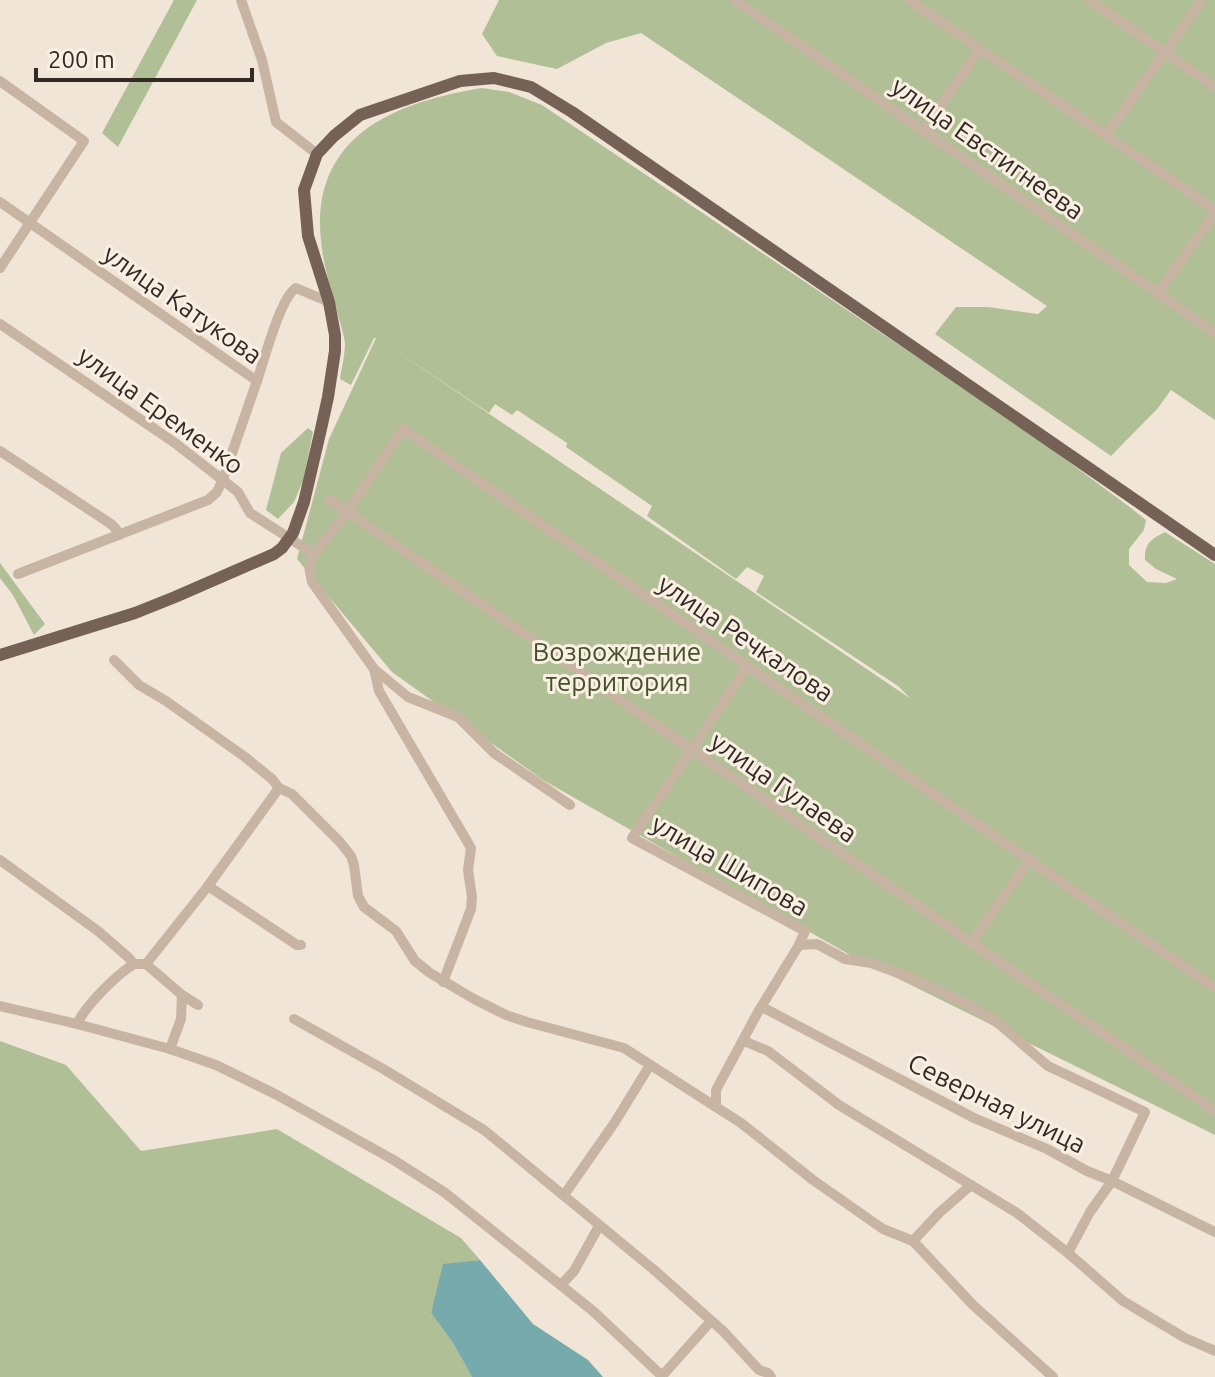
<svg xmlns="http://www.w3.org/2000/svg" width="1215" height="1377" viewBox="0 0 1215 1377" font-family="Ubuntu,sans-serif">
<rect width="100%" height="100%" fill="#f0e5d7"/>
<!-- green -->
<g fill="#b1bf97" fill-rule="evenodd">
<path d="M174,0H197L118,147L102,133Z"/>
<path d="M499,0H1215V420L1171,390L1158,408L1111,456L935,334L956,307H988L1038,314L1047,306L641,33L606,43L557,69L497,56L482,34Z"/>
<path d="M482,88L509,92L542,105L1030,433L1131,508L1146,520L1144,530L1129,549V565L1147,582L1166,583L1177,579L1156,569L1145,560C1144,544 1151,539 1165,532L1215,564V1135L850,955L543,780L392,672L297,559L329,439L376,338H374L351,385L340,379C342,367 345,354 345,343C344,335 341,326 339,319C333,294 323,266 321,241C310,136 395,102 482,88ZM380,340L489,413L495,404L512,415L517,410L567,443L566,447L652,506L647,516L736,579L747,567L764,576L756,592L898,686L911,699Z"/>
<path d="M308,428L313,432L303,481L294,502L278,519L266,510L281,453Z"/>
<path d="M0,563L45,624L34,635L13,595L0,578Z"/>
<path d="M0,1041L66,1065L141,1151L277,1129L461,1238L480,1260L444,1265L431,1313L453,1343L472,1377H0Z"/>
</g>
<!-- water -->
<path fill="#76aaad" d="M480,1260L533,1324L588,1360L603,1377H472L453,1343L431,1313L443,1264Z"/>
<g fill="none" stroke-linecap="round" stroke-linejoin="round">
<!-- minor -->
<g stroke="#c8b4a3" stroke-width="10">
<path d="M241,0L262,60L276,122L317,154"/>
<path d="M735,0L1215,333"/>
<path d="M909,0L1215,210"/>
<path d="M1089,0L1215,87"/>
<path d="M0,81L84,141L0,268"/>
<path d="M924,130L980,49"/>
<path d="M1106,135L1202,0"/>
<path d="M0,202L257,381L223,479L217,492L208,500L18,574"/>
<path d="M1158,293L1215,213"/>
<path d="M0,324L175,443L238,492L250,513L314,554L347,512L403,429L1215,988"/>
<path d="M257,381C264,361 280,298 296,288L329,302"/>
<path d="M0,451L111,524L116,529L119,535"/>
<path d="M329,499L1215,1111"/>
<path d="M314,554L309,566L312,582L374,669L408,697L458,717L494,753L570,805"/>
<path d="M114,660L139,685L166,701L245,757L272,779L279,788L292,794L340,842L351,856L354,865L358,896L364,907L396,931L415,961L430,973L474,999L506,1015L527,1022L624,1048L741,1123L813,1180L883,1229L913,1241L973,1305L1053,1377"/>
<path d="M374,669L379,691L471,848L468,870L472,897L471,909L443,982"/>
<path d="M0,860L98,931L128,957L134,964H146L182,995L198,1005"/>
<path d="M208,886L297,945H301"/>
<path d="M971,943L1030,859"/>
<path d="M799,945L817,944L845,959L871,963L909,977L950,996L973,1007L999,1024L1048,1066L1145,1112L1112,1181L1090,1212L1068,1253"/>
<path d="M146,964L208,886L279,788"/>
<path d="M0,1006L77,1024L170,1049L216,1065L277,1095L392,1159L444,1192L593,1311L663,1377"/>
<path d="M762,1007L974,1118L1047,1149L1087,1171L1112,1181L1215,1232"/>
<path d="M294,1019L385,1070L484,1130L653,1269L723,1331L759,1370L768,1373L771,1377"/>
<path d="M77,1024C86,1005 116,975 134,964"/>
<path d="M744,1041L768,1051L839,1105L1017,1213L1068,1253L1123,1301L1185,1338L1215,1351"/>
<path d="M170,1049L181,1019L182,995"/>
<path d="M716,1107V1090L758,1012L799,945L805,931L632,838L748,665"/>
<path d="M564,1195L615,1122L650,1065"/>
<path d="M913,1241L939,1213L971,1185"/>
<path d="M561,1285L574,1271L599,1226"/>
<path d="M662,1376L711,1321"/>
</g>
<!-- major -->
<path stroke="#756156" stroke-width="12" d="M0,655L135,613L175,597L274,554L282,548L293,533L304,502L321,429L328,397L335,351V335L329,302L308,236L304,190L317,154L334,136L360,115L460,81L494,78L531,87L572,112L1215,555"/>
</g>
<g text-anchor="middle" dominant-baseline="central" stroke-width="6" stroke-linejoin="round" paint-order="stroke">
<!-- street labels -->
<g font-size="26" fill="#332a25" stroke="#f9efe3">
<text transform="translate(988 148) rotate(35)">улица Евстигнеева</text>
<text transform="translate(183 304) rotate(35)">улица Катукова</text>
<text transform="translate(161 410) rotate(36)">улица Еременко</text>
<text transform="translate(746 638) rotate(34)">улица Речкалова</text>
<text transform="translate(784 787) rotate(35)">улица Гулаева</text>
<text transform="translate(730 865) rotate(30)">улица Шипова</text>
<text transform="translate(997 1103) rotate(26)">Северная улица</text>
</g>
<!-- park labels -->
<g font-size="26" fill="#425129" stroke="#f9efe3">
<text x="617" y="651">Возрождение<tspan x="617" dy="30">территория</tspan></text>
</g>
</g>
<!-- scale -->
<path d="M36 68v12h216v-12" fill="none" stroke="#332a25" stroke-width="4"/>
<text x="48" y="68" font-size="24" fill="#332a25" stroke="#f9efe3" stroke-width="6" paint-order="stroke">200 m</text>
</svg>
